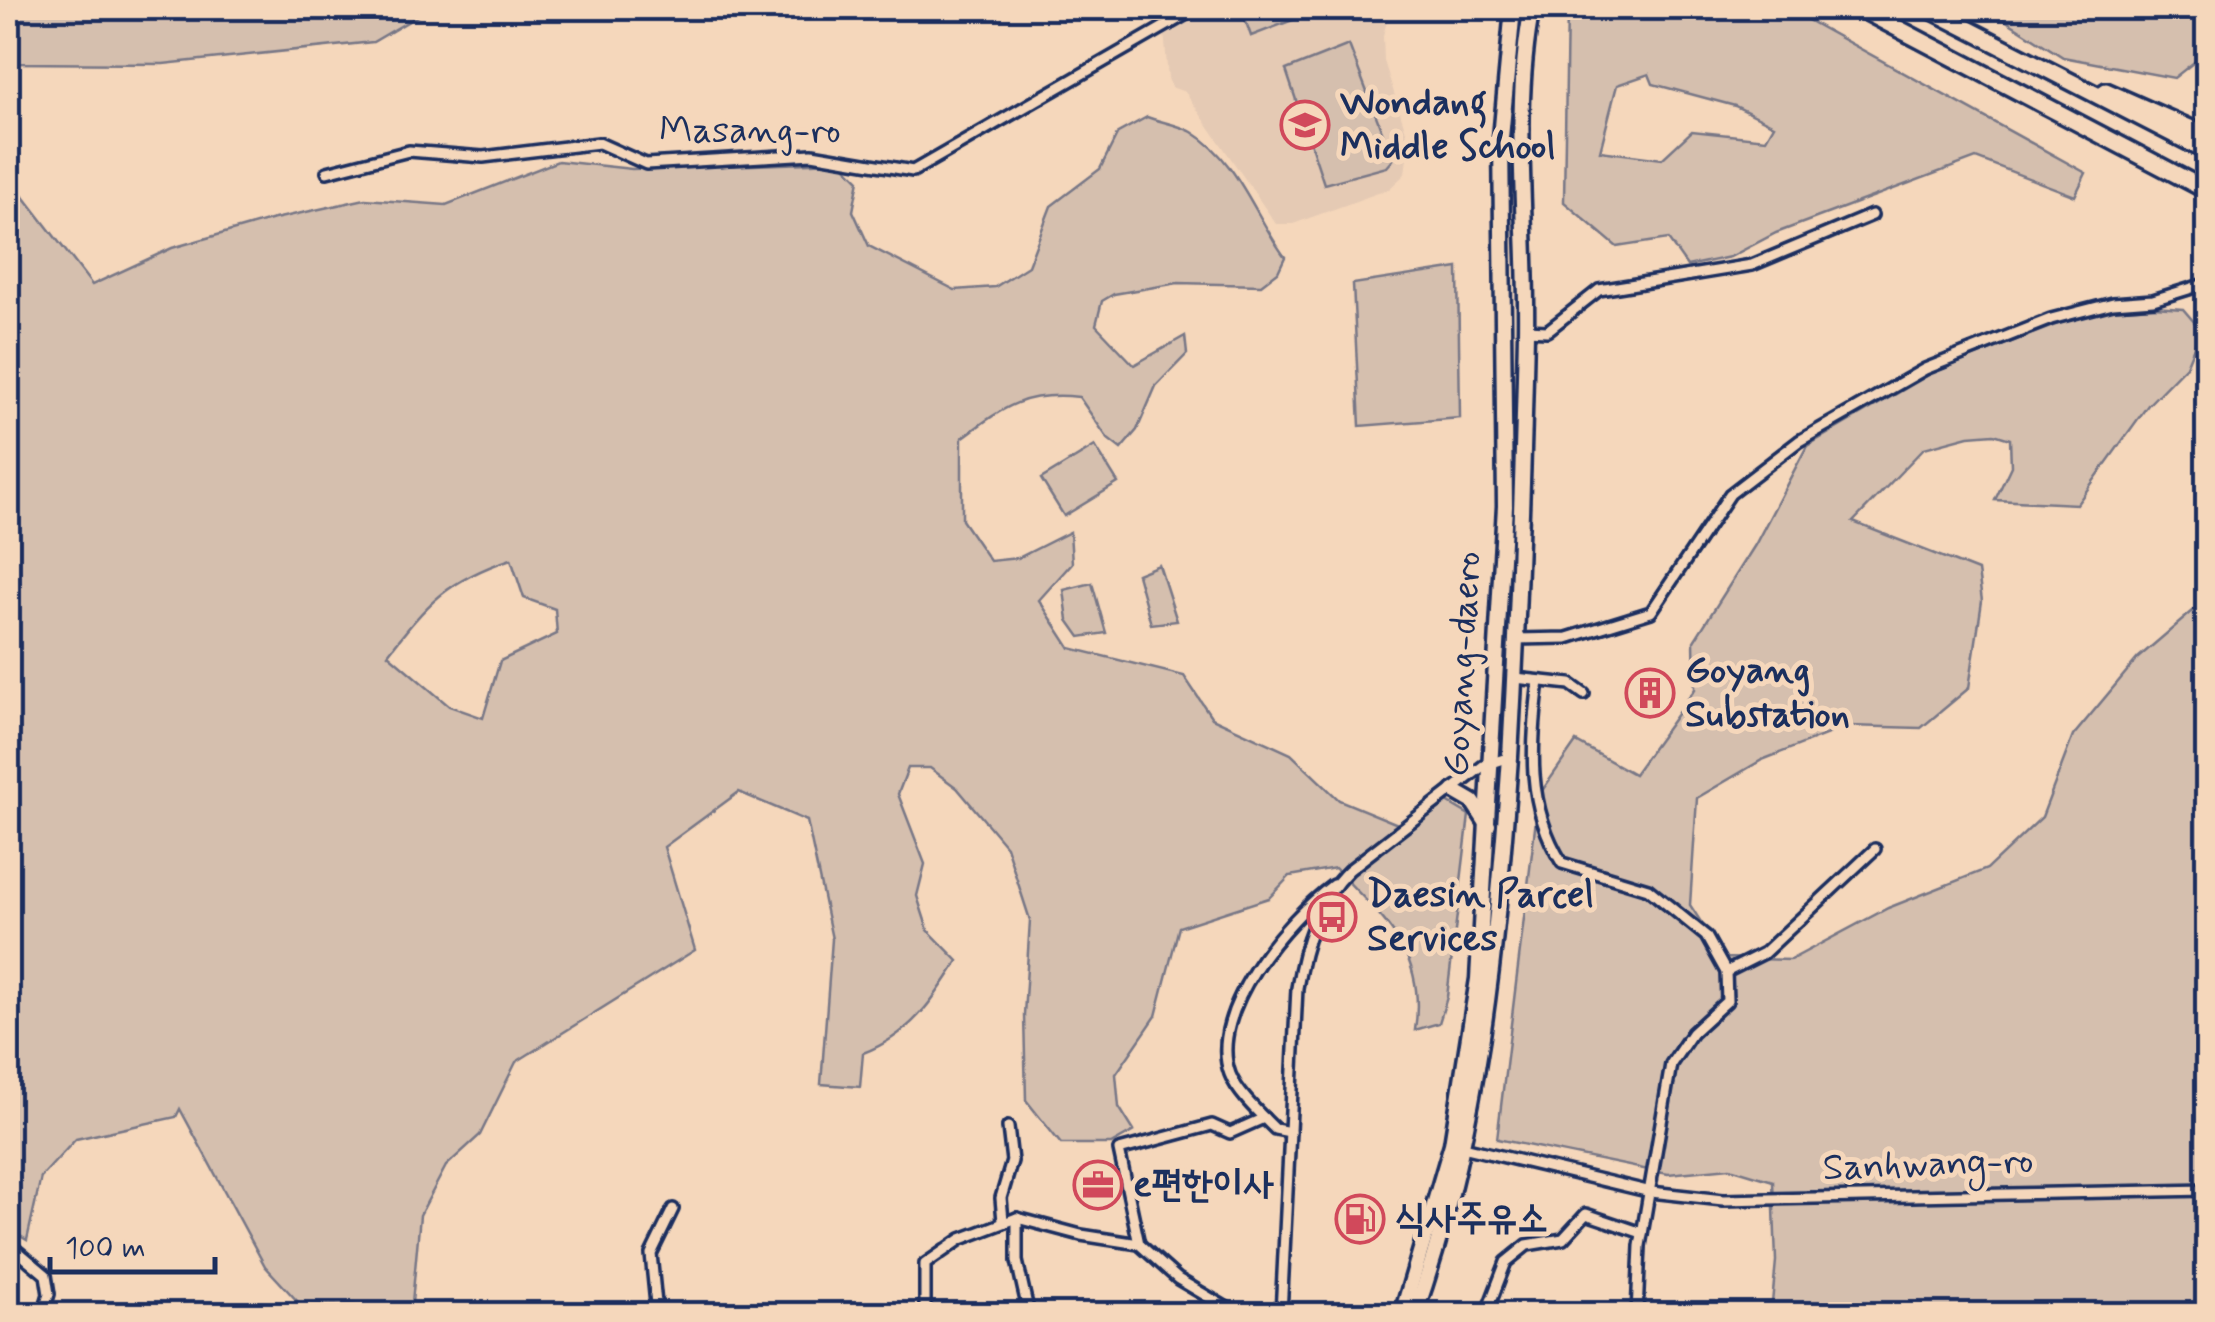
<svg xmlns="http://www.w3.org/2000/svg" width="2215" height="1322" viewBox="0 0 2215 1322" font-family="Mynerve,'Poor Story',sans-serif">
<rect width="100%" height="100%" fill="#f5d7bb"/>
<filter id="ink" filterUnits="userSpaceOnUse"><feTurbulence type="fractalNoise" baseFrequency=".01" numOctaves="2"/><feDisplacementMap in="SourceGraphic" scale="20" xChannelSelector="R" yChannelSelector="G"/><feConvolveMatrix kernelMatrix="1 2 1 2 8 2 1 2 1" color-interpolation-filters="sRGB"/></filter>
<g filter="url(#ink)">
<!-- built -->
<path fill="#e5cab4" d="M1212,8H1391L1383,35L1384,61L1409,141L1405,174L1389,189L1293,224H1276L1185,92L1171,87L1168,78L1164,31Z"/>
<!-- green -->
<g fill="#d5bfae" stroke="#787786" stroke-width="2.5" fill-rule="evenodd">
<path d="M8,8H431L373,42L163,64L8,63Z"/>
<path d="M1241,8H1309L1311,13L1251,36Z"/>
<path d="M1567,8H1786L2086,173L2075,196L1976,158L1776,233L1730,257L1687,266L1668,239L1617,247L1564,202ZM1649,74L1653,84L1735,106L1774,125L1766,139L1692,131L1662,159L1600,151L1617,85Z"/>
<path d="M1986,8H2207V52L2174,78L2063,57Z"/>
<path d="M1349,45L1393,160L1387,167L1324,184L1286,70Z"/>
<path d="M1147,117C1161,122 1180,125 1192,132C1239,161 1254,215 1285,257L1278,272L1261,285L1178,283L1114,294L1102,301L1096,325L1134,365L1185,336L1187,354L1156,386L1137,430L1121,449L1108,439L1079,397C1024,391 1004,407 962,438V520L990,561L1018,558L1070,532L1072,563L1039,600L1070,648L1184,676L1212,718L1291,754L1339,800L1405,827L1447,802L1469,815L1447,997L1439,1023L1415,1030C1427,952 1384,920 1335,868L1290,876L1269,898L1179,927L1156,1016L1116,1074L1119,1107L1134,1131L1111,1144H1061L1026,1100L1024,1015L1030,920L1006,846L957,788L930,768H908L898,794L925,864L917,896L928,930L958,961C933,1001 909,1036 863,1053L860,1087L821,1084L832,939L807,821L739,792L664,847L695,950L516,1062L480,1135L446,1166L420,1215L412,1303L300,1304L265,1266L180,1109L176,1117L76,1139L41,1177L27,1240L8,1229V176L92,285L172,248L270,220L365,199L446,205L558,161L632,169L841,162L859,180L853,211L869,246L955,290L995,287L1028,266L1051,206L1100,169L1118,133ZM511,559L524,598L555,609L557,634L500,661L483,718L449,706L388,654C427,603 448,580 511,559Z"/>
<path d="M1458,268L1460,418L1360,426L1353,284Z"/>
<path d="M2154,307L2183,309L2201,330L2186,366L2148,405L2077,504L1995,500L2011,466L2010,439L1994,434L1969,436L1924,448L1853,522L1978,571L1982,601L1969,688L1921,728L1848,726L1762,760L1697,798L1690,905L1724,958L1790,960L1888,908L1987,869L2042,817L2073,736L2138,658L2207,599V1314H1771L1776,1261L1773,1181L1730,1168L1668,1174L1497,1139L1539,795L1576,742L1634,774L1695,689L1694,641L1755,545L1807,446L1932,373L2091,311Z"/>
<path d="M1095,446L1118,483L1064,516L1041,479Z"/>
<path d="M1159,565L1177,621L1151,624L1137,574Z"/>
<path d="M1092,583L1106,633L1080,637L1068,620L1064,590Z"/>
</g>
<g fill="none" stroke-linecap="round" stroke-linejoin="round">
<!-- minor casing -->
<g stroke="#1b2f5e" stroke-width="16">
<g id="minor">
<path d="M327,172L409,151L483,157L599,143L646,164L812,154L913,171L1197,8"/>
<path d="M1526,330L1547,331L1599,290L1752,265L1872,215"/>
<path d="M1516,639L1567,638L1651,612L1730,494L1799,441L1925,369L2051,319L2113,303L2153,300L2208,283"/>
<path d="M1515,678L1570,684L1584,694"/>
<path d="M1539,681C1531,745 1526,806 1562,863L1648,889L1706,936L1726,972L1727,1001L1692,1033L1671,1064L1640,1246L1637,1314"/>
<path d="M1726,972L1764,953L1875,849"/>
<path d="M1290,1132L1275,1129C1261,1115 1237,1093 1230,1074C1207,1012 1287,919 1333,885"/>
<path d="M1463,1147L1651,1192L1723,1200L2208,1190"/>
<path d="M1017,1218V1261L1029,1314"/>
<path d="M1003,1221L1001,1198L1012,1161L1008,1127"/>
<path d="M8,1243L46,1275L49,1294L43,1314"/>
<path d="M1139,1244L1119,1150L1212,1125L1230,1133L1264,1118"/>
<path d="M657,1314L651,1254L673,1209"/>
<path d="M925,1314V1264L961,1239L1017,1218L1081,1235L1139,1244L1178,1279L1237,1314"/>
<path d="M1281,1314L1297,988C1304,945 1317,901 1349,870L1483,766L1510,757"/>
<path d="M1486,1314L1506,1262L1527,1245L1563,1239L1586,1214L1642,1233"/>
</g>
</g>
<!-- tertiary casing -->
<g stroke="#1b2f5e" stroke-width="19">
<path id="tertiary" d="M8,1314H16"/>
</g>
<!-- primary casing -->
<g stroke="#1b2f5e" stroke-width="21">
<g id="primary">
<path d="M1454,791L1473,802L1488,825"/>
<path d="M1402,1314L1452,1144L1478,979L1505,506L1501,138L1513,8"/>
<path d="M1415,1314C1479,1132 1497,948 1510,757C1518,616 1523,474 1526,333C1528,226 1511,113 1532,8"/>
</g>
</g>
<!-- motorway casing -->
<g stroke="#1b2f5e" stroke-width="22">
<g id="motorway">
<path d="M1859,8L2208,191"/>
<path d="M1927,8L2208,152"/>
<path d="M2106,91L2208,136"/>
</g>
</g>
<!-- minor -->
<use href="#minor" stroke="#f5d7bb" stroke-width="9"/>
<!-- tertiary -->
<use href="#tertiary" stroke="#f5d7bb" stroke-width="11"/>
<!-- primary -->
<use href="#primary" stroke="#f5d7bb" stroke-width="14"/>
<!-- motorway -->
<use href="#motorway" stroke="#f5d7bb" stroke-width="15"/>
</g>
</g>
<!-- icons -->
<defs>
<g id="school-ring" transform="scale(2.5)"><circle r="9.5" fill="#f5d7bb" stroke="#d1495b" stroke-width="1.5"/><path d="M0-5L7-2L0 1L-7-2ZM-4 1L0 2.5L4 1V4Q0 6-4 4Z" fill="#d1495b"/></g>
<g id="building-ring" transform="scale(2.5)"><circle r="9.5" fill="#f5d7bb" stroke="#d1495b" stroke-width="1.5"/><path d="M-4-6H4V6H1V3H-1V6H-4ZM-2.5-4.3h1.7v1.8h-1.7ZM.8-4.3h1.7v1.8H.8ZM-2.5-1h1.7V.8h-1.7ZM.8-1h1.7V.8H.8Z" fill="#d1495b"/></g>
<g id="bus-ring" transform="scale(2.5)"><circle r="9.5" fill="#f5d7bb" stroke="#d1495b" stroke-width="1.5"/><path d="M-5-6H5V4H4V6H2V4H-2V6H-4V4H-5ZM-3.5-4V0h7V-4ZM-3.5 1.2v1.5H-2V1.2ZM2 1.2v1.5H3.5V1.2Z" fill="#d1495b"/></g>
<g id="office-ring" transform="scale(2.5)"><circle r="9.5" fill="#f5d7bb" stroke="#d1495b" stroke-width="1.5"/><path d="M-6-3h4V-5.5h4V-3h4V5H-6ZM-1-4.5V-3h2v-1.5ZM-6 0V1H6V0Z" fill="#d1495b"/></g>
<g id="fuel-ring" transform="scale(2.5)"><circle r="9.5" fill="#f5d7bb" stroke="#d1495b" stroke-width="1.5"/><path d="M-5.5-6h7V0h2V4h1.3V-2.5L3-4.5l.8-.8L6-3V5H2.5V1h-1V6h-7ZM-4.2-4.7v3.2H.2V-4.7Z" fill="#d1495b"/></g>
</defs>
<g fill-rule="evenodd">
<use href="#school-ring" x="1305" y="125"/>
<use href="#building-ring" x="1650" y="693"/>
<use href="#bus-ring" x="1332" y="917"/>
<use href="#office-ring" x="1098" y="1185"/>
<use href="#fuel-ring" x="1360" y="1219"/>
</g>
<g text-anchor="middle" dominant-baseline="central" stroke-width="10" stroke-linejoin="round" paint-order="stroke">
<!-- poi labels -->
<g font-size="38" font-weight="bold" fill="#1b2f5e" stroke="#f5d7bb" text-anchor="start">
<text x="1340" y="103">Wondang<tspan x="1340" dy="44">Middle School</tspan></text>
<text x="1685" y="671">Goyang<tspan x="1685" dy="44">Substation</tspan></text>
<text x="1367" y="895">Daesin Parcel<tspan x="1367" dy="44">Services</tspan></text>
<text x="1133" y="1185">e편한이사</text>
<text x="1395" y="1219">식사주유소</text>
</g>
<!-- street labels -->
<g font-size="38" fill="#1b2f5e" stroke="#f5d7bb">
<text x="750" y="131">Masang-ro</text>
<text transform="translate(1463 664) rotate(-87)">Goyang-daero</text>
<text transform="translate(1928 1165) rotate(-2)">Sanhwang-ro</text>
</g>
</g>
<!-- margin -->
<rect width="2215" height="1322" fill="none" stroke="#f5d7bb" stroke-width="40"/>
<rect x="20" y="20" width="2175" height="1282" fill="none" stroke="#1b2f5e" stroke-width="4" filter="url(#ink)"/>
<!-- scale -->
<path d="M50 1257v15h165v-15" fill="none" stroke="#1b2f5e" stroke-width="5"/>
<text x="65" y="1257" font-size="30" fill="#1b2f5e" stroke="#f5d7bb" stroke-width="8" paint-order="stroke">100 m</text>
</svg>
